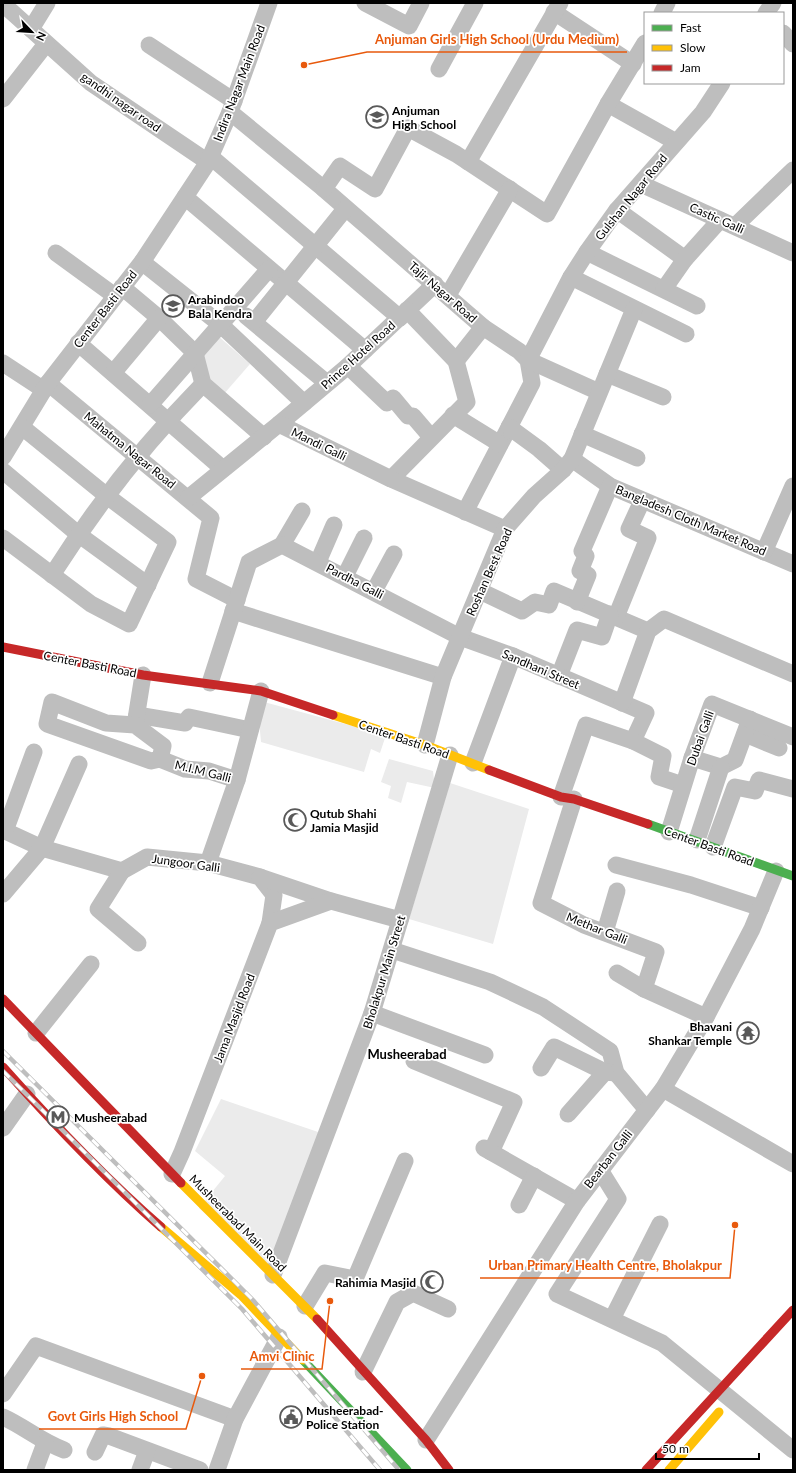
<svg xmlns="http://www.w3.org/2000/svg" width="796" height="1473" viewBox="0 0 796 1473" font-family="Lato,sans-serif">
<rect width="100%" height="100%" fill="#fff"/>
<!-- green -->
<g fill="#ebebeb">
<path d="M217,335L250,364L223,395L205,378L200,355Z"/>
<path d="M264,702L386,735L380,753L371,749L364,772L261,742L259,720Z"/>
<path d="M389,759L433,771L435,788L407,782L401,803L388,798L391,786L381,782Z"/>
<path d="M450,783L529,809L493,944L409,919Z"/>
<path d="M221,1099L321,1133L276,1258L263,1267L199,1208L225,1176L195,1151Z"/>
</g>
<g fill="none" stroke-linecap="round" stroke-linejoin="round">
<!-- street -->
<g stroke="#bebebe" stroke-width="17">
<path d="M365,3L409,26L421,3"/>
<path d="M3,4L91,83L208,162"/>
<path d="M554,12L633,64"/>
<path d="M662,13L667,3"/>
<path d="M766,13L773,3"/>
<path d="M31,29L47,3"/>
<path d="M783,33L793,44"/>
<path d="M149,45L234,101"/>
<path d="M439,69L475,3"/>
<path d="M3,99L46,44"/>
<path d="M608,104L676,142"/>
<path d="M230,112L324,189L483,327L519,351L528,360L532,383L465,512"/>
<path d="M211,157L400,318"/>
<path d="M468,162L560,3"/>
<path d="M641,184L793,253"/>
<path d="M324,189L340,166L375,189L408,128L456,154L547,214L608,104L645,43"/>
<path d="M185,197L365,350"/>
<path d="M617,210L685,259"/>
<path d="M735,226L793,170"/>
<path d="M587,252L697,306"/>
<path d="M56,253L115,296"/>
<path d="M142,262L220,324L304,403"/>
<path d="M571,277L686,334"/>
<path d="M122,287L159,318L195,353L203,384L264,437"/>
<path d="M664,289L685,259L720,220"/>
<path d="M448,295L510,189"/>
<path d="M246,316L327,383"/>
<path d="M255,321L345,209"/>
<path d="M78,343L223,469"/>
<path d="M456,361L483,327"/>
<path d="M3,363L44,390"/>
<path d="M348,366L387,403L393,398L408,416H413L431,437"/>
<path d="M113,373L159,318"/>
<path d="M607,374L663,397"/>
<path d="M48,383L211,518L196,579L237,600"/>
<path d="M599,392L528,360L571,277L587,252L617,210L703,112L722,83"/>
<path d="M150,405L269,269"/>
<path d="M453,415L500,444"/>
<path d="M279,424L348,366L435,284"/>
<path d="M509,427L539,449L563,470"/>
<path d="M582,434L637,458"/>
<path d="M3,457L48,383L142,262L208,162L230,112L269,3"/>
<path d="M572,459L610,486L793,564"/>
<path d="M3,471L78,534L148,585"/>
<path d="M391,479L467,402L456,361L407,310"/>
<path d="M188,498L279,424L391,479L505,529"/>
<path d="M3,538L91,604L129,624L168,542L107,496L22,427"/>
<path d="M282,545L302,511"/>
<path d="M764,552L793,486"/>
<path d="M318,562L334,525"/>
<path d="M52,575C96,506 146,442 203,384"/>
<path d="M345,576L364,538"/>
<path d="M374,591L394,554"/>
<path d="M480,591L522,611L535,602L549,605L554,591L648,631"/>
<path d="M577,602L588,575L580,571L586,556L582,551L610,486"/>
<path d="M233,611L443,677"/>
<path d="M616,617L648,538L629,529L642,501"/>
<path d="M559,676L577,630L602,637L610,614"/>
<path d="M210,683L249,562L282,545L460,637L513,656L646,713L633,741"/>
<path d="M622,703L648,631L664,619L793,674"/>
<path d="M137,715L185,723L189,717L250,730"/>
<path d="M135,725L143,675"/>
<path d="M745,734L779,748"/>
<path d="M425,745L443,677L505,529L534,496L563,470L572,459L634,309"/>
<path d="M692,758L721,767L735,760L750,719"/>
<path d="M160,759L151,761L47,724L52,702L106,723L135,725L163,746L160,759L185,769L209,771L237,780"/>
<path d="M473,763L513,656"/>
<path d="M561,797L586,725L633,741L663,756L659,777L683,785"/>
<path d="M574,799L541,903L584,925L656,952L644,989L706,1017"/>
<path d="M3,830L42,848L122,871L147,857L208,863L260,877L274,895L270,923"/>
<path d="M5,831L34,752"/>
<path d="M669,832L692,758L712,704L793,737"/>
<path d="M697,840L721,767"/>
<path d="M713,847L735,787L755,791L759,780L793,789"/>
<path d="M208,863L237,780L261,691"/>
<path d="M616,865L691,885L761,908"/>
<path d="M122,871L98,909L138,943"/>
<path d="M260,877L331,901L400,920"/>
<path d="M3,894L42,848L79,764"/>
<path d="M605,932L617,891"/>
<path d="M392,950L490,982L543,1007L610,1051L616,1073L647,1110"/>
<path d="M617,973L644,989"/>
<path d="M372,1013L485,1055"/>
<path d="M36,1033L91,964"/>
<path d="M414,1061L514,1102L491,1152"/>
<path d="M541,1068L554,1047L605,1072L616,1073"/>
<path d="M663,1089L793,1164"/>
<path d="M568,1114L605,1072"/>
<path d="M3,1128L27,1094"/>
<path d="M484,1148L577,1201"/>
<path d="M600,1170L618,1199L557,1294L662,1343L793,1450"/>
<path d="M172,1174L182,1152L270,923L331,901"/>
<path d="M519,1205L534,1176"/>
<path d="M273,1275L372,1013L450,755"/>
<path d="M305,1306L325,1273L355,1279L405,1161"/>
<path d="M612,1319L660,1224"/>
<path d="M363,1372L397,1302L413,1293L448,1309"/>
<path d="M3,1394L36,1346L235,1419"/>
<path d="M3,1417C25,1427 40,1441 64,1450"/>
<path d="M426,1440L577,1201L663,1089L706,1017L752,929L776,871"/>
<path d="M95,1452L103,1435L109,1436L200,1470"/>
<path d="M35,1470L45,1443"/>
<path d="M140,1470L147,1451"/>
<path d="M217,1470L235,1419L279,1337"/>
</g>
<!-- fast -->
<g stroke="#4caf50" stroke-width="9">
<path d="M648,824L793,876"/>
<path d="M303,1360L407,1470"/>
</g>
<!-- slow -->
<g stroke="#ffc107" stroke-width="9">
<path d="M333,715L425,745L489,770"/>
<path d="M181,1183L317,1319"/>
<path d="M161,1227L241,1295L303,1360"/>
<path d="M669,1470L719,1412"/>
</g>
<!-- jam -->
<g stroke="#c62828" stroke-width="9">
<path d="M3,647L143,675L261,691L333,715"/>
<path d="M489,770L561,797L574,799L648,824"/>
<path d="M3,999L181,1183"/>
<path d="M3,1067C52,1122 106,1179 161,1227"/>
<path d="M317,1319L426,1440L449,1470"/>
<path d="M646,1470L793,1310"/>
</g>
<!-- rail casing -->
<g stroke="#bebebe" stroke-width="4.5">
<g id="rail">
<path d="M3,1051L252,1299L399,1470"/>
<path d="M3,1071L242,1309L380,1470"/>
</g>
</g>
<!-- rail -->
<use href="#rail" stroke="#fff" stroke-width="3" stroke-dasharray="9" stroke-linecap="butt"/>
</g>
<!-- icons -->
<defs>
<g id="school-ring" transform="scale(1.15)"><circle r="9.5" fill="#fff" stroke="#595959" stroke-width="1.5"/><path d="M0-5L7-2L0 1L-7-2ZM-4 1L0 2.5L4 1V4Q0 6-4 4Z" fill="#595959"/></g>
<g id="mosque-ring" transform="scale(1.15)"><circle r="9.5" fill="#fff" stroke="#595959" stroke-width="1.5"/><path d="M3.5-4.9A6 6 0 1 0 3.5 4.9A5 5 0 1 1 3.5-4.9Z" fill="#595959"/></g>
<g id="temple-ring" transform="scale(1.15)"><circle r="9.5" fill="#fff" stroke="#595959" stroke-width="1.5"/><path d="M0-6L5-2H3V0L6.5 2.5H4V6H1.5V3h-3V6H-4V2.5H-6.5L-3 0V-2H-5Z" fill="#595959"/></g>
<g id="metro-ring" transform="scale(1.15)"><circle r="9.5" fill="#fff" stroke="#595959" stroke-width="1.5"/><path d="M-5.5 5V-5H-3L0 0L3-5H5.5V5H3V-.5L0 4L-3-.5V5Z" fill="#595959"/></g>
<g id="civic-ring" transform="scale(1.15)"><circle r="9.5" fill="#fff" stroke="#595959" stroke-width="1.5"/><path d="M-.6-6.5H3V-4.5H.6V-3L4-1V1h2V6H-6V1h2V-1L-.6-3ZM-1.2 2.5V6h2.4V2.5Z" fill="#595959"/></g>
</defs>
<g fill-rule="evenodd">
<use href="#school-ring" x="377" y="117"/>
<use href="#school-ring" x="173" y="306"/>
<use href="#mosque-ring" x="295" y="820"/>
<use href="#temple-ring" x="748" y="1033"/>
<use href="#metro-ring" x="58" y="1117"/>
<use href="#mosque-ring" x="432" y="1282"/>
<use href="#civic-ring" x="291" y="1417"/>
</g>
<g text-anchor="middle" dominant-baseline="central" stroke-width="3.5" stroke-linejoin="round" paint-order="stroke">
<!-- street labels -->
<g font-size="12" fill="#000" stroke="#fff">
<text transform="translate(239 83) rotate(-69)">Indira Nagar Main Road</text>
<text transform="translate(121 102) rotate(35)">gandhi nagar road</text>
<text transform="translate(631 197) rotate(-51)">Gulshan Nagar Road</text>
<text transform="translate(717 218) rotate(24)">Castic Galli</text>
<text transform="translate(443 292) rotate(41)">Tajir Nagar Road</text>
<text transform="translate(105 309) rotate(-52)">Center Basti Road</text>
<text transform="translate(358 355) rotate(-42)">Prince Hotel Road</text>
<text transform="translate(319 444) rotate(26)">Mandi Galli</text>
<text transform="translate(130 450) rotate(39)">Mahatma Nagar Road</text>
<text transform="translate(691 520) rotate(23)">Bangladesh Cloth Market Road</text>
<text transform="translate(489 572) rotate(-66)">Roshan Best Road</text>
<text transform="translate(355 581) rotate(27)">Pardha Galli</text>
<text transform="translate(90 664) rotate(11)">Center Basti Road</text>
<text transform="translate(541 669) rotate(23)">Sandhani Street</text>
<text transform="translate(700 738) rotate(-70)">Dubai Galli</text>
<text transform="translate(404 739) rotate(19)">Center Basti Road</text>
<text transform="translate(203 771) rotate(14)">M.I.M Galli</text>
<text transform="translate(709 846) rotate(20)">Center Basti Road</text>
<text transform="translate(186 863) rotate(8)">Jungoor Galli</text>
<text transform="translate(597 928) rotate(22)">Methar Galli</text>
<text transform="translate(384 972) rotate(-73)">Bholakpur Main Street</text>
<text transform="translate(234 1018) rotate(-69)">Jama Masjid Road</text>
<text transform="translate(608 1159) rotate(-52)">Bearban Galli</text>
<text transform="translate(238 1223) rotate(45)">Musheerabad Main Road</text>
</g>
<!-- poi labels -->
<g font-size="12" font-weight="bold" fill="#000" stroke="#fff" text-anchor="start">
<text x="392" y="110">Anjuman<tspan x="392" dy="14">High School</tspan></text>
<text x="188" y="299">Arabindoo<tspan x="188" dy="14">Bala Kendra</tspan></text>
<text x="310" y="813">Qutub Shahi<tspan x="310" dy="14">Jamia Masjid</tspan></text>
<text x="732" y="1026" text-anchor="end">Bhavani<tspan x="732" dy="14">Shankar Temple</tspan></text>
<text x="74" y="1117">Musheerabad</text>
<text x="416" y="1282" text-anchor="end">Rahimia Masjid</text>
<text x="306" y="1410">Musheerabad-<tspan x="306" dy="14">Police Station</tspan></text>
</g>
<!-- neighbourhood labels -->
<g font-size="13" font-weight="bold" fill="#000" stroke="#fff">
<text x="407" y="1054">Musheerabad</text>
</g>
</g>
<!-- callouts -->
<path fill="none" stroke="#e8590c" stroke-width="1.5" d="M304 65L367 52H627M735 1225L730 1278H480M330 1301L322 1369H241M202 1376L186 1429H39"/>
<g fill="#e8590c" stroke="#fff" stroke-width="1.5">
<circle cx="304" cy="65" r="4"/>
<circle cx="735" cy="1225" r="4"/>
<circle cx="330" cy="1301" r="4"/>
<circle cx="202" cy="1376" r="4"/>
</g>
<g font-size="13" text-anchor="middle" font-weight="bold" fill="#e8590c" stroke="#fff" stroke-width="3.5" stroke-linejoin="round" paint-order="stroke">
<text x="497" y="44">Anjuman Girls High School (Urdu Medium)</text>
<text x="605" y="1270">Urban Primary Health Centre, Bholakpur</text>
<text x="282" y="1361">Amvi Clinic</text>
<text x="113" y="1421">Govt Girls High School</text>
</g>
<!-- border -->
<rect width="796" height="1473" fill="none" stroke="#000000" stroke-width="8"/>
<!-- legend -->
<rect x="644" y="12" width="140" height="72" fill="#ffffff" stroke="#999999"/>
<rect x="652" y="25" width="20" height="6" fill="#4caf50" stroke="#999999"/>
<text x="680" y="32" font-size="12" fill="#000000">Fast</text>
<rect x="652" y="45" width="20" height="6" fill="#ffc107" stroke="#999999"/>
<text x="680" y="52" font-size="12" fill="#000000">Slow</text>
<rect x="652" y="65" width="20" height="6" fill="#c62828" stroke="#999999"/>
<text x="680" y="72" font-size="12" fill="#000000">Jam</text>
<!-- north arrow -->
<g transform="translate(32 32) rotate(115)" stroke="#ffffff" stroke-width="3" paint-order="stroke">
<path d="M0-3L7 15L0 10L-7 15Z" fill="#000000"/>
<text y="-6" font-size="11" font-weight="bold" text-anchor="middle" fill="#000000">N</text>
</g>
<!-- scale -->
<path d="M656 1453v6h103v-6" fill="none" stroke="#000000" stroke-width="2"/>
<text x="662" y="1453" font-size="12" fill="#000000" stroke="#ffffff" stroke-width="3" paint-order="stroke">50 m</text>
</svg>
